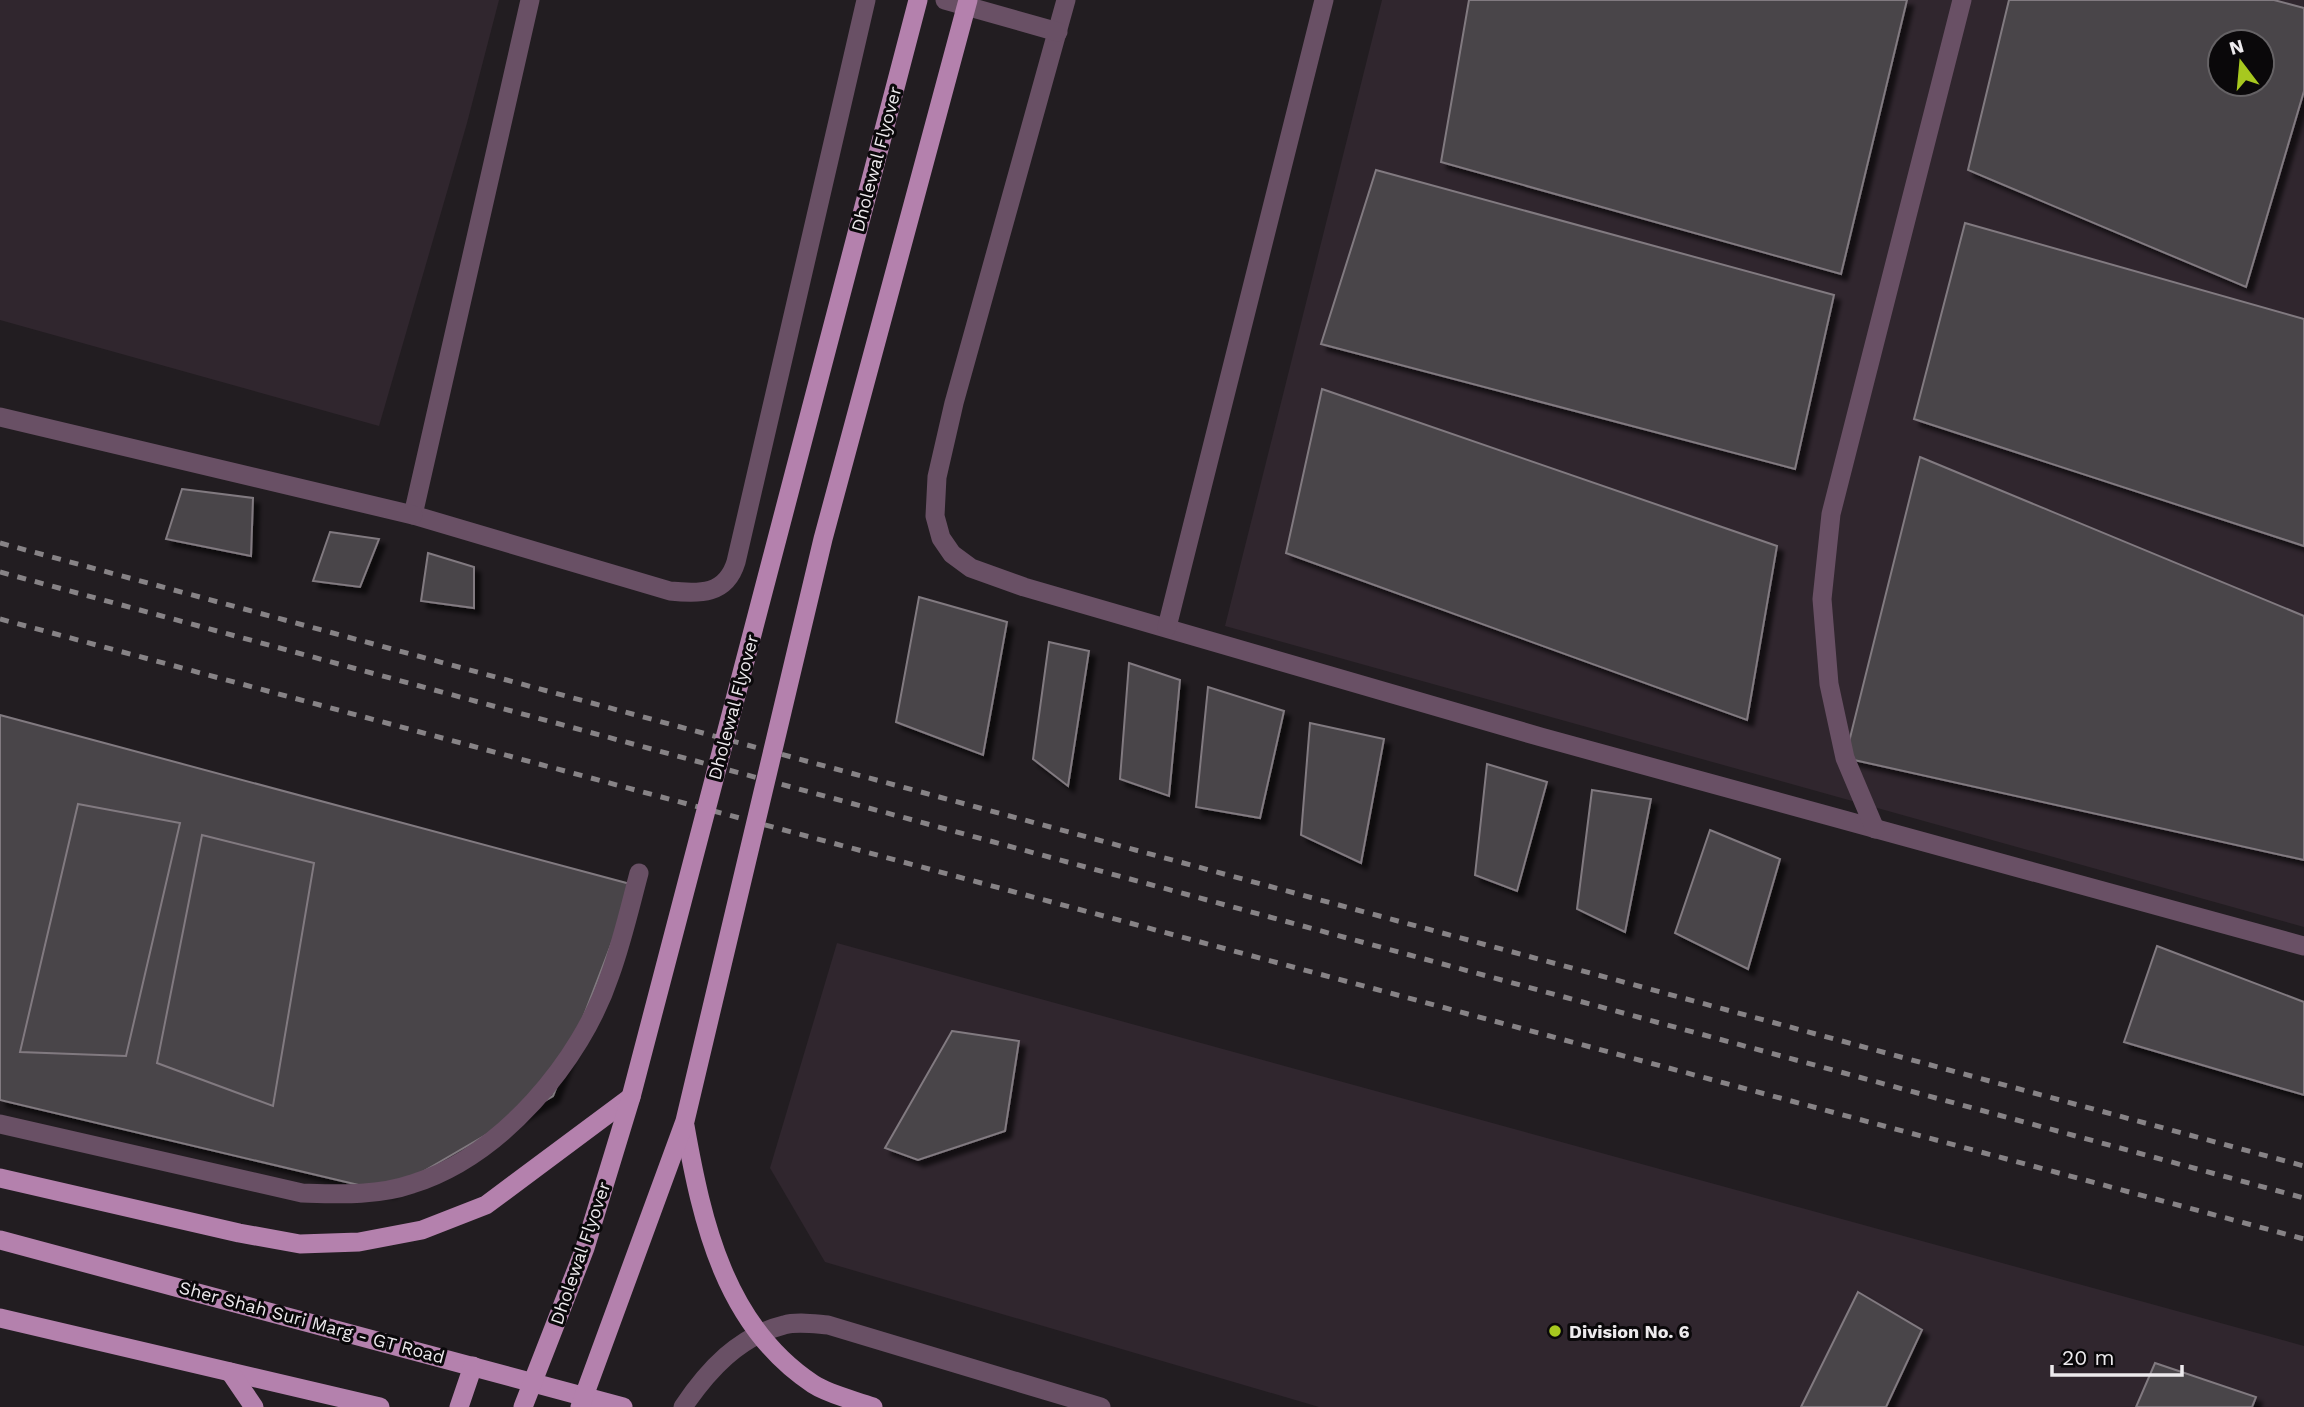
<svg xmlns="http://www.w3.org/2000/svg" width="2304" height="1407" viewBox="0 0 2304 1407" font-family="'Work Sans',sans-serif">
<defs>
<filter id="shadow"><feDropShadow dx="6" dy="6" stdDeviation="2" flood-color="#0009"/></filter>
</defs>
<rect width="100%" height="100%" fill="#221d21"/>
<!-- built -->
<g fill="#30262e" fill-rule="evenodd">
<path d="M0,0H499L467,123L379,426L0,320Z"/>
<path d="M1382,0H2304V927L1225,626ZM2220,42H2262V84H2220Z"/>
<path d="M837,943L2304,1346V1407H1319L825,1262L770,1168Z"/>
</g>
<!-- building -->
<g fill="#4a4449" stroke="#817a80" stroke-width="2" fill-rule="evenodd" filter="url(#shadow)">
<path d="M1469,0H1907L1841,274L1441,162Z"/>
<path d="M2009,0H2274L2304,8V91L2246,287L1968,170ZM2220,42H2262V84H2220Z"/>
<path d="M1376,170L1834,295L1795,469L1321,344Z"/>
<path d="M1965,223L2304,319V546L1914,419Z"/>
<path d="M1322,389L1777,546L1747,720L1286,553Z"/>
<path d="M1920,457L2304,616V860L1845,758Z"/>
<path d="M182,489L253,498L251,556L166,539Z"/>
<path d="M330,532L379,539L360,587L313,581Z"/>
<path d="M428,553L474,567V608L421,601Z"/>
<path d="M919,597L1007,622L983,755L896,722Z"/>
<path d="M1049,642L1089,651L1068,786L1033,759Z"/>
<path d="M1129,663L1180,680L1169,796L1120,779Z"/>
<path d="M1208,687L1284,711L1260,818L1196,807Z"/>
<path d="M0,715L634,885L553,1096L388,1192L0,1100Z"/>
<path d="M1310,723L1384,739L1361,863L1301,835Z"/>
<path d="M1487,764L1547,782L1517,891L1475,875Z"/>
<path d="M1592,790L1651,799L1625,932L1577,909Z"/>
<path d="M78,804L180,823L126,1056L20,1052Z"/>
<path d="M1710,830L1780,859L1748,969L1675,933Z"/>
<path d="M202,835L314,863L273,1106L157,1063Z"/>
<path d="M2157,946L2304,1002V1095L2124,1042Z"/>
<path d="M952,1031L1019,1041L1005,1131L918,1160L885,1148Z"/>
<path d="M1858,1292L1922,1330L1886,1407H1801Z"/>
<path d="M2155,1363L2256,1397L2252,1407H2136Z"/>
</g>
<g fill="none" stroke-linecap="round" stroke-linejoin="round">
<!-- service -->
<g stroke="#695065" stroke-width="19">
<path d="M1066,0L954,403L937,477L935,516L941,538L952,554L971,568L1024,587L1541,737L2304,946"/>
<path d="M1167,627L1324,0"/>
<path d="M1875,829L1845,758L1829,684L1822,599L1831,514L1962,0"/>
</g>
<!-- minor -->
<g stroke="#695065" stroke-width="19">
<path d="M530,0L413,515L670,591C700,594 726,595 736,562L866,0"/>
<path d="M945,0L1058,32"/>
<path d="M0,417L413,515"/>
<path d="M0,1124L302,1193C338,1194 378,1196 412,1184C501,1156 581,1062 610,975C622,942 630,907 639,873"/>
<path d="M683,1407C708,1370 739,1336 784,1325C797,1321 815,1324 828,1325L1101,1407"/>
</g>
<!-- primary -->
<g stroke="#b481ad" stroke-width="19">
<path d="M0,1178L239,1233L300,1244L359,1242L422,1230L486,1205L631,1097"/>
<path d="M0,1240L623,1407"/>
<path d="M0,1318L380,1407"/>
<path d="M230,1372L254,1407"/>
<path d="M459,1407L473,1366"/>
</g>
<!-- rail -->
<g stroke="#878386" stroke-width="5" stroke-dasharray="9 9" stroke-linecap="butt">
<path d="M0,543L2304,1166"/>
<path d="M0,572L2304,1198"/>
<path d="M0,619L2304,1239"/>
</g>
<!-- primary-bridge -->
<g stroke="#b481ad" stroke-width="19">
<path d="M685,1126C702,1222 725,1326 813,1384C830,1395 854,1400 873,1407"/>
<path d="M523,1407L585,1248L631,1097L918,0"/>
<path d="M580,1407L685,1121L823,539L968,0"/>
</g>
</g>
<!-- markers -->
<circle fill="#a7c81f" stroke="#0a080a" stroke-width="2.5" cx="1555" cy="1331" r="7"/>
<g text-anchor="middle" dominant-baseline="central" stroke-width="6" stroke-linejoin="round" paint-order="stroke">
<!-- street labels -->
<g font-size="18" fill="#edeaed" stroke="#0a080a">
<text transform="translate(876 159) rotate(-75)">Dholewal Flyover</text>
<text transform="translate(733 707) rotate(-75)">Dholewal Flyover</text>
<text transform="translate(580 1253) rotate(-71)">Dholewal Flyover</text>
<text transform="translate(312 1322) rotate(15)">Sher Shah Suri Marg - GT Road</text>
</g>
<!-- poi labels -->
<g font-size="18" font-weight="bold" fill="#edeaed" stroke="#0a080a" text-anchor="start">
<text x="1569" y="1331">Division No. 6</text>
</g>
</g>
<!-- north arrow -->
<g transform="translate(2241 63) rotate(344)"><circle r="33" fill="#0a080a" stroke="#656265" stroke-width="2"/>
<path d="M0-5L12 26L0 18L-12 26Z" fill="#a7c81f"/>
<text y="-10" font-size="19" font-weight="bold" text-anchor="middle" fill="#edeaed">N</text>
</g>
<!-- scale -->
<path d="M2052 1365v10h130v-10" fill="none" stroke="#edeaed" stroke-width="3.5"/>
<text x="2062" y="1365" font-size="21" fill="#edeaed" stroke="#0a080a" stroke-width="5" paint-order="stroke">20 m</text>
</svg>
